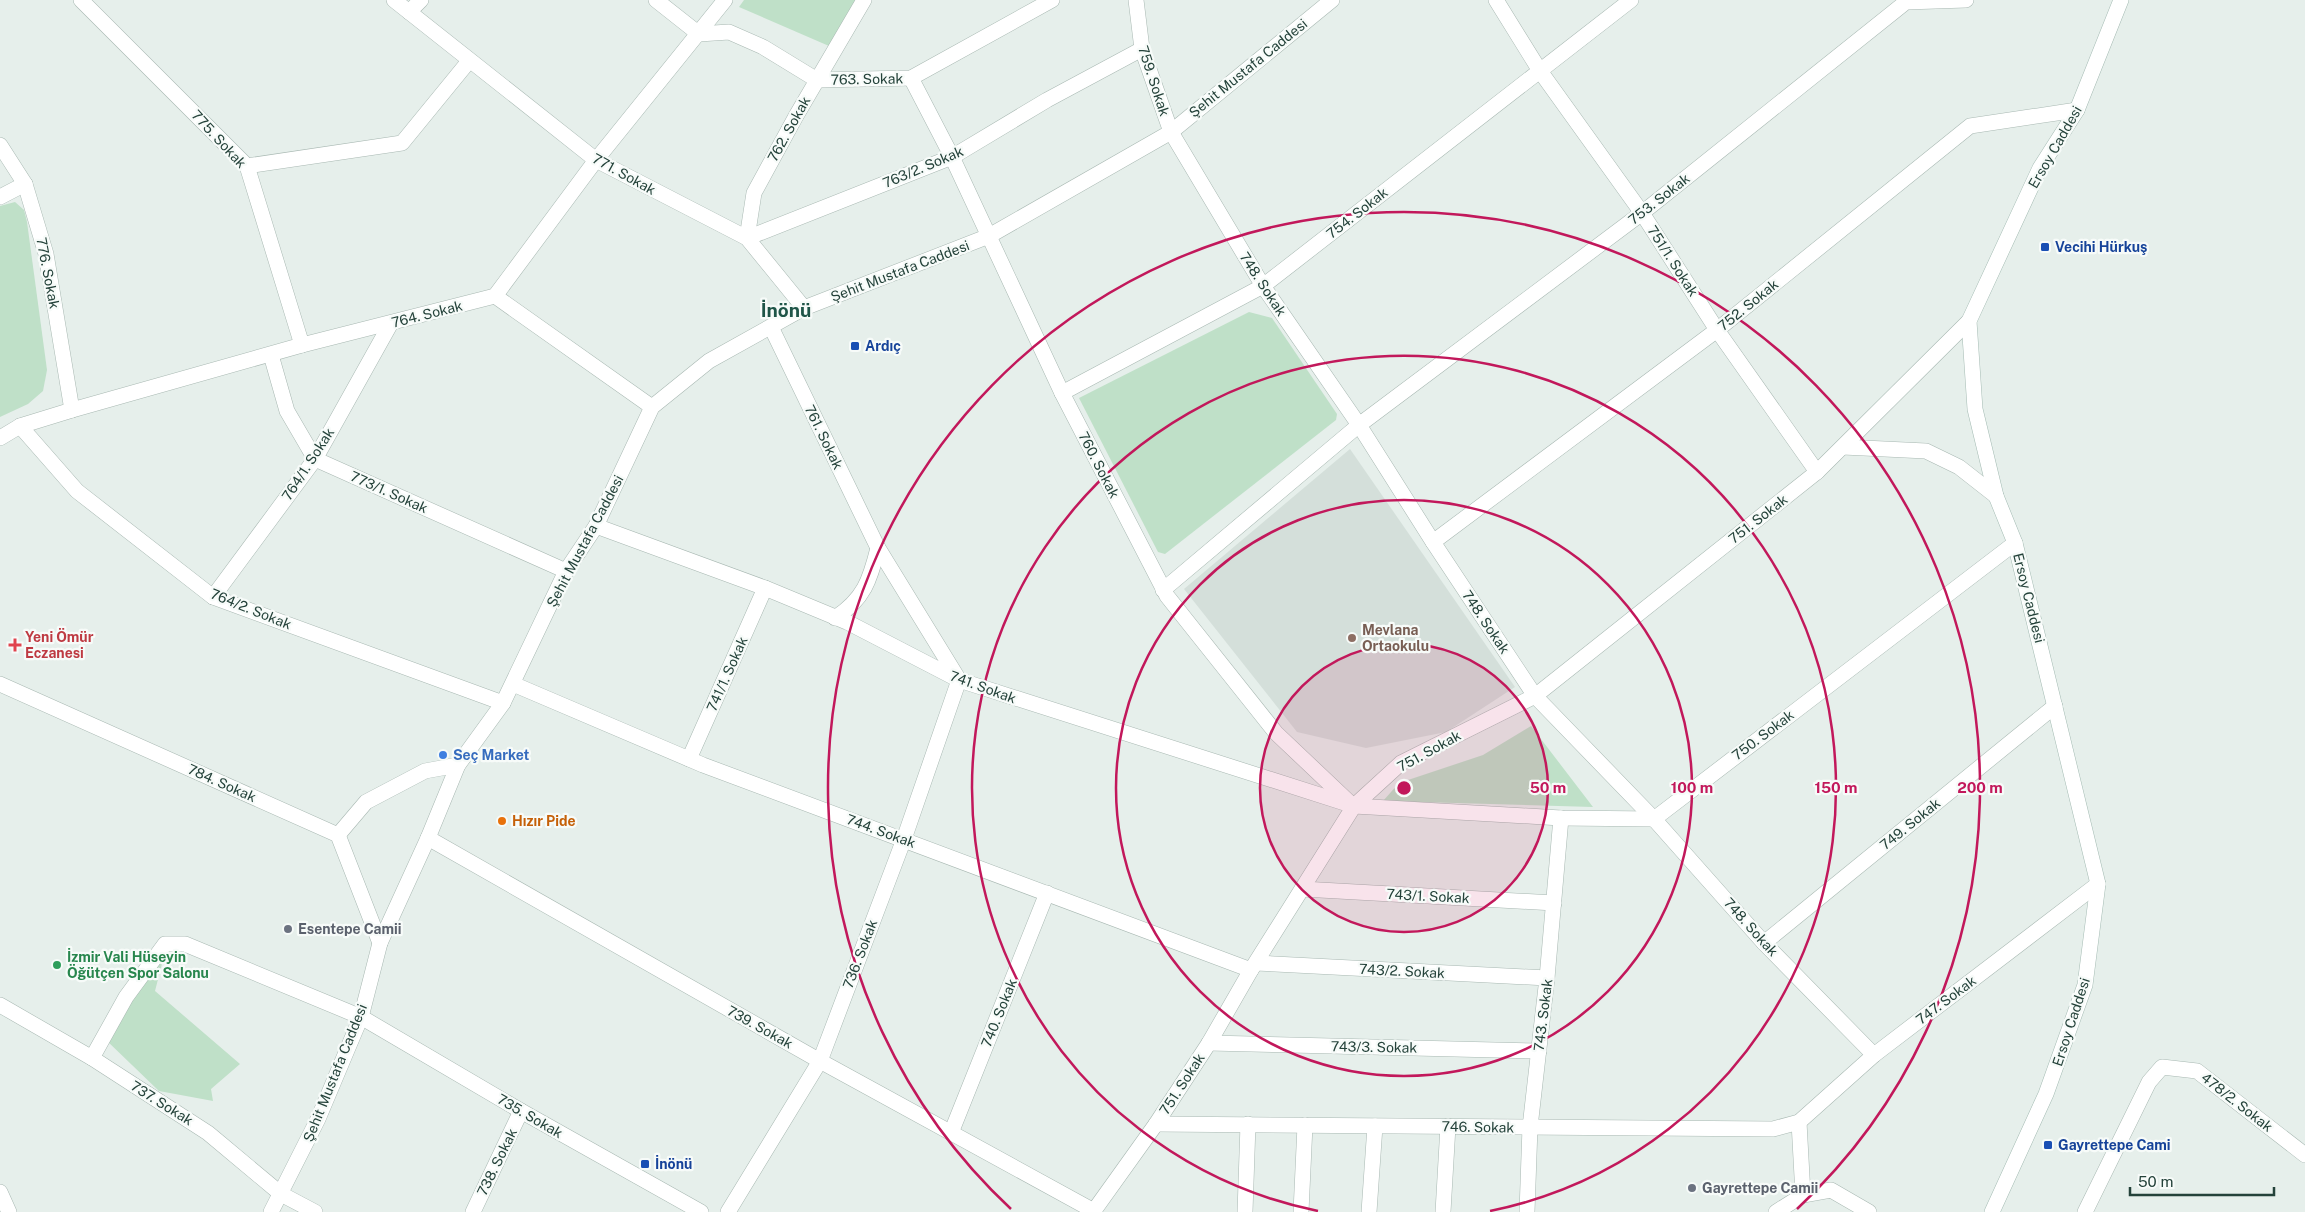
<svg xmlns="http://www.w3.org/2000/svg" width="2305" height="1212" viewBox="0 0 2305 1212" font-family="'Public Sans',sans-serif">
<rect width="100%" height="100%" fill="#e6efeb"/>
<!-- built -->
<path fill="#d4dfda" d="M1350,449L1515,687L1446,732L1366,748L1297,732L1184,589Z"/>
<!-- green -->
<g fill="#bfe0c8">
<path d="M744,0H856L829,46L739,7Z"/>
<path d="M15,202L24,210L27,222L47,370L43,391L28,404L0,417V206Z"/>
<path d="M1249,312L1272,318L1337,414L1336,420L1165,554L1158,552L1079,398Z"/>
<path d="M1531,726L1593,807L1383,801L1399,783L1483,755Z"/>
<path d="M166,948L155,991L240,1064L211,1089L213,1101L159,1091L105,1039Z"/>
</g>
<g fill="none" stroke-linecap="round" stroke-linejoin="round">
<!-- minor casing -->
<g stroke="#a8b8b2" stroke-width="16">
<g id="minor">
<path d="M81,0L247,166L302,345"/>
<path d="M394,0L596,160L747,238L804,308"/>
<path d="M656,0L699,34L729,32L763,47L817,80L911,78L1052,0"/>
<path d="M1136,0L1142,49L1171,132L1263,286L1359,425L1433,542L1535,696L1654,819L1764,943L1874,1055"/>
<path d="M1496,0L1540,71L1642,213L1717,330L1817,472"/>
<path d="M409,12L421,0"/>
<path d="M911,78L952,157L1062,393L1167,596L1276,733L1351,804"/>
<path d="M0,145L25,184L46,254L72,410"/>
<path d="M247,166L402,143L469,61"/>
<path d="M0,197L25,184"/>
<path d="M747,238L952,157L1047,100L1142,49"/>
<path d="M747,238L754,193L796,116L864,0"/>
<path d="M495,296L652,407"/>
<path d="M271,355L287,411L315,459L566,571"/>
<path d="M1062,393L1263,286L1631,0"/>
<path d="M20,426L77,491L213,597L503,703"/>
<path d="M0,438L20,426L72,410L302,345L495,296L596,160L725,0"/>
<path d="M1843,447L1926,451L1959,467L1996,496"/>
<path d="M596,526L765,588L847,622L959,680L1354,806L1561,818L1654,819L2015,543"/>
<path d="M1433,542L1717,330L1970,126L2077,110"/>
<path d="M1163,590L1359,425L1642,213L1906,2L1966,0"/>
<path d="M213,597L315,459L391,323"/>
<path d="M835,618C864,599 870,580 878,548"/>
<path d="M0,684L338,835L380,943"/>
<path d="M513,684L703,765L1251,970"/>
<path d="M689,759L765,588"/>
<path d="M338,835L366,802L425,771L458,765"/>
<path d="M428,838L820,1061L1094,1211"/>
<path d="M1302,889L1554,903"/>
<path d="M1764,943L2055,706"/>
<path d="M1256,963L1547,978"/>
<path d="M0,1005L92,1058L208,1133L281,1194L315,1212"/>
<path d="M1209,1043L1539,1051"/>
<path d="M92,1058L126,997L165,944H185L361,1017L521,1111L701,1212"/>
<path d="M1799,1122L1803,1195L1831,1190L1869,1212"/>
<path d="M1156,1124L1773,1129L1799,1122L1874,1055L2098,884"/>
<path d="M951,1133L1047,893"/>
<path d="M0,1192L9,1212"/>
<path d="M473,1212L521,1111"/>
<path d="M728,1212L820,1061L904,839L959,680L878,548L771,327"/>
<path d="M1093,1212L1156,1124L1209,1043L1251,970L1354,806L1401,763L1535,696L1817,472L1969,321"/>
<path d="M1245,1212L1248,1124"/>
<path d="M1301,1212L1305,1125"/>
<path d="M1369,1212L1375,1126"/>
<path d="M1443,1212L1448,1126"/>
<path d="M1527,1212L1530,1127L1547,978L1561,818"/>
<path d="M1776,1212L1803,1195"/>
<path d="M2085,1212L2149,1082L2162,1067L2197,1071L2305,1155"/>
</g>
</g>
<!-- tertiary casing -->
<g stroke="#a8b8b2" stroke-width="16">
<path id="tertiary" d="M271,1212L318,1119L361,1017L380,943L428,838L458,765L503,703L566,571L596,526L652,407L709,361L804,308L989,236L1171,132L1332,0"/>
</g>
<!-- secondary casing -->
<g stroke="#a4bbb3" stroke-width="16">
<path id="secondary" d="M1992,1212L2046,1094L2085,985L2098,884L2015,543L1996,496L1975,409L1969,321L2040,168L2077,110L2121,0"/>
</g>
<!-- minor -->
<use href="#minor" stroke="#fff" stroke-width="15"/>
<!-- tertiary -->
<use href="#tertiary" stroke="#fff" stroke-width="15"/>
<!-- secondary -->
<use href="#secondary" stroke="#fff" stroke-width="15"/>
</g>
<!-- distance rings -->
<circle cx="1404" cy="788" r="144" fill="#c2185b" fill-opacity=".12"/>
<g fill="none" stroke="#c2185b" stroke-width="2.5">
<circle cx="1404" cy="788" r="144"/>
<circle cx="1404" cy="788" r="288"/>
<path d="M1318 1211A432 432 0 1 1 1490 1211"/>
<path d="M1011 1209A576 576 0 1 1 1797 1209"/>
</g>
<!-- markers -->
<g fill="#1a4fb4" stroke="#f7fbf9" stroke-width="2">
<rect x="2040" y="242" width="10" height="10" rx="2.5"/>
<rect x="850" y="341" width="10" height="10" rx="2.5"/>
<rect x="2043" y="1140" width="10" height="10" rx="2.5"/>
<rect x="640" y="1159" width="10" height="10" rx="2.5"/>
</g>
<circle fill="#8d6e63" stroke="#f7fbf9" stroke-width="2" cx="1352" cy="638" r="5"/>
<path fill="#e0444e" stroke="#f7fbf9" stroke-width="2" d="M12.5 637.5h5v5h5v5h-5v5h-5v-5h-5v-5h5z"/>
<circle fill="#3f7fe0" stroke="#f7fbf9" stroke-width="2" cx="443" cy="755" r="5"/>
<circle fill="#e8710a" stroke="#f7fbf9" stroke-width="2" cx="502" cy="821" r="5"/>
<g fill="#6b7280" stroke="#f7fbf9" stroke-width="2">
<circle cx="288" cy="929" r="5"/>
<circle cx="1692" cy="1188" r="5"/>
</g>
<circle fill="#2e9e5b" stroke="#f7fbf9" stroke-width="2" cx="57" cy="965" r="5"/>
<g text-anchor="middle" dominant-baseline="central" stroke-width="4.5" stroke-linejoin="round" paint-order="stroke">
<!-- street labels -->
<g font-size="14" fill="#24423a" stroke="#f7fbf9">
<text transform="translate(1248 68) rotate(-39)">Şehit Mustafa Caddesi</text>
<text transform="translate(867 79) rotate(-1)">763. Sokak</text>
<text transform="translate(1154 81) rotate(72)">759. Sokak</text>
<text transform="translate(789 129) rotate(-61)">762. Sokak</text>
<text transform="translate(219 139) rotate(47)">775. Sokak</text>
<text transform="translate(2055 147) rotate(-60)">Ersoy Caddesi</text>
<text transform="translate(923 167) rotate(-23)">763/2. Sokak</text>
<text transform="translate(624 174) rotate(29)">771. Sokak</text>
<text transform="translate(1659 199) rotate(-38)">753. Sokak</text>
<text transform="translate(1357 213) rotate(-38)">754. Sokak</text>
<text transform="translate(1673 261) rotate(57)">751/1. Sokak</text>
<text transform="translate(900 271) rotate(-21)">Şehit Mustafa Caddesi</text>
<text transform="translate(48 273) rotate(79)">776. Sokak</text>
<text transform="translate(1263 284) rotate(57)">748. Sokak</text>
<text transform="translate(1748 305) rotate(-39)">752. Sokak</text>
<text transform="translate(427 314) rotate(-14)">764. Sokak</text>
<text transform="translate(824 437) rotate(64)">761. Sokak</text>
<text transform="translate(308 464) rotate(-57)">764/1. Sokak</text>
<text transform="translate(1099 465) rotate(63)">760. Sokak</text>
<text transform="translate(389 492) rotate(24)">773/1. Sokak</text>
<text transform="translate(1758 519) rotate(-38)">751. Sokak</text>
<text transform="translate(585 541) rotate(-62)">Şehit Mustafa Caddesi</text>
<text transform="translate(2029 598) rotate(76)">Ersoy Caddesi</text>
<text transform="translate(251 609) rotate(22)">764/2. Sokak</text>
<text transform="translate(1486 622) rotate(56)">748. Sokak</text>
<text transform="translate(727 674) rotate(-66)">741/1. Sokak</text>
<text transform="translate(983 687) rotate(20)">741. Sokak</text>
<text transform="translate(1763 735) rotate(-37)">750. Sokak</text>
<text transform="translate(1429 751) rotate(-29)">751. Sokak</text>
<text transform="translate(222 783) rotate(24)">784. Sokak</text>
<text transform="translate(1910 824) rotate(-39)">749. Sokak</text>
<text transform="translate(881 831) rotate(20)">744. Sokak</text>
<text transform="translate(1428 896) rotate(3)">743/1. Sokak</text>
<text transform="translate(1751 927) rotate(48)">748. Sokak</text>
<text transform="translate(860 954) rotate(-69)">736. Sokak</text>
<text transform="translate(1402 971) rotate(3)">743/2. Sokak</text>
<text transform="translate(1946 1000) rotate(-37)">747. Sokak</text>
<text transform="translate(999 1013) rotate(-68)">740. Sokak</text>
<text transform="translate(1543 1015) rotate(-83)">743. Sokak</text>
<text transform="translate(2071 1022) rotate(-72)">Ersoy Caddesi</text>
<text transform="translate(760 1027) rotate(29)">739. Sokak</text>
<text transform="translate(1374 1047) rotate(1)">743/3. Sokak</text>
<text transform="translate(335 1073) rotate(-68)">Şehit Mustafa Caddesi</text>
<text transform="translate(1182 1084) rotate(-57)">751. Sokak</text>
<text transform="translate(2237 1102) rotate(38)">478/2. Sokak</text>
<text transform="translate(162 1103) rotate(32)">737. Sokak</text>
<text transform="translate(530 1116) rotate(30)">735. Sokak</text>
<text transform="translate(1478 1127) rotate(1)">746. Sokak</text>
<text transform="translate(497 1162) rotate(-64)">738. Sokak</text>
</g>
<!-- transit labels -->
<g font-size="14" font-weight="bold" fill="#164399" stroke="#f7fbf9" text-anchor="start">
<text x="2055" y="247">Vecihi Hürkuş</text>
<text x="865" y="346">Ardıç</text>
<text x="2058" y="1145">Gayrettepe Cami</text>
<text x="655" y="1164">İnönü</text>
</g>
<!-- education labels -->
<g font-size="14" font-weight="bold" fill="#785e54" stroke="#f7fbf9" text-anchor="start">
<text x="1362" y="630">Mevlana<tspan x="1362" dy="16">Ortaokulu</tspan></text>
</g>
<!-- health labels -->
<g font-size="14" font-weight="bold" fill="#be3a42" stroke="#f7fbf9" text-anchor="start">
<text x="25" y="637">Yeni Ömür<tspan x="25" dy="16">Eczanesi</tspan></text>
</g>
<!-- shop labels -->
<g font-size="14" font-weight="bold" fill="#366cbe" stroke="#f7fbf9" text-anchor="start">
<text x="453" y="755">Seç Market</text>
</g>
<!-- food labels -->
<g font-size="14" font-weight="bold" fill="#c56008" stroke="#f7fbf9" text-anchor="start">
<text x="512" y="821">Hızır Pide</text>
</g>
<!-- worship labels -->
<g font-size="14" font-weight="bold" fill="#5b616d" stroke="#f7fbf9" text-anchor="start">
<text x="298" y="929">Esentepe Camii</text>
<text x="1702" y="1188">Gayrettepe Camii</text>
</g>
<!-- leisure labels -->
<g font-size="14" font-weight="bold" fill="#27864d" stroke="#f7fbf9" text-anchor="start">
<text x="67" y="957">İzmir Vali Hüseyin<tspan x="67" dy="16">Öğütçen Spor Salonu</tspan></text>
</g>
<!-- district labels -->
<g font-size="19" font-weight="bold" fill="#1f5548" stroke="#f7fbf9">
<text x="786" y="310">İnönü</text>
</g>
</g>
<circle cx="1404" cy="788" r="8" fill="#c2185b" stroke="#f7fbf9" stroke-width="2.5"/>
<g font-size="15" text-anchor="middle" font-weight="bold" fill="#c2185b" stroke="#f7fbf9" stroke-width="4.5" stroke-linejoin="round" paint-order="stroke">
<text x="1548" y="793">50 m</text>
<text x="1692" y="793">100 m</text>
<text x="1836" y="793">150 m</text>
<text x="1980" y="793">200 m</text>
</g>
<!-- scale -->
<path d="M2130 1187v8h144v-8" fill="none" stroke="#24423a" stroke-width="2.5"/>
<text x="2138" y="1187" font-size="15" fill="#24423a" stroke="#f7fbf9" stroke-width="4" paint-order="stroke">50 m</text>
</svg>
